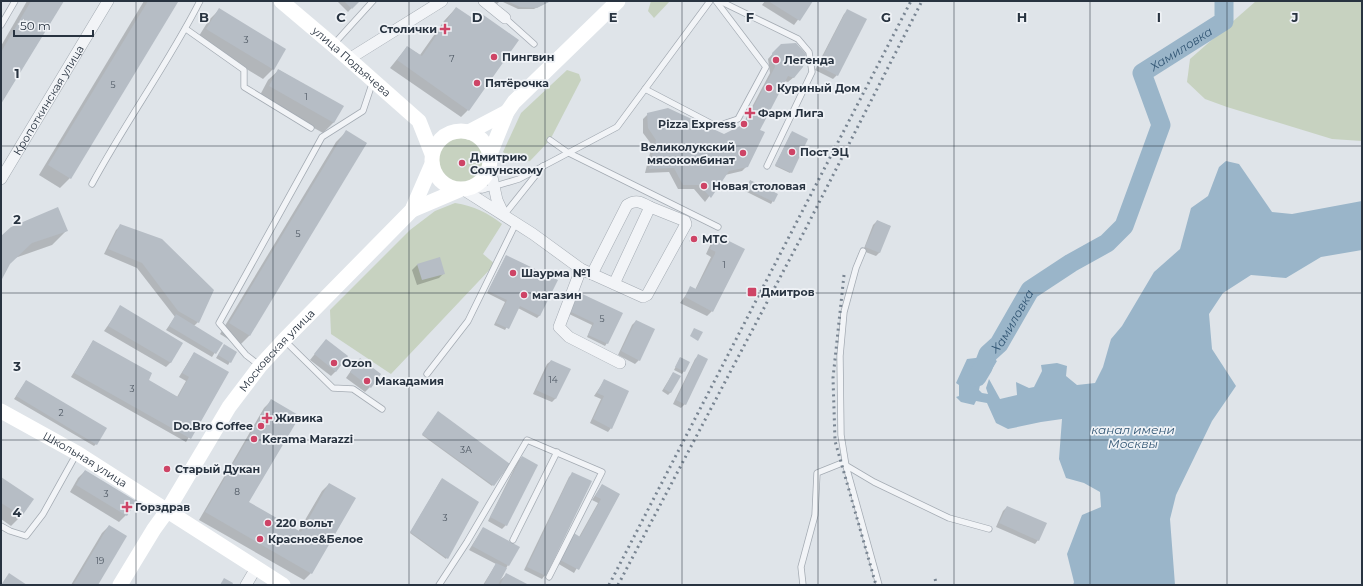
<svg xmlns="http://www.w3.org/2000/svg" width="1363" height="586" viewBox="0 0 1363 586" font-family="Montserrat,sans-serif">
<rect width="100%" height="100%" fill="#dfe4e9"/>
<!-- green -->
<g fill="#c7d2c0">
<path d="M651,1H670L654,18L648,11Z"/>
<path d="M1256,1H1362V141L1332,139L1227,107L1205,99L1187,82L1190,59Z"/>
<path d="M567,70L579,74L581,80L550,140L530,161L517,162L503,152L521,113Z"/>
<circle cx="461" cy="160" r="26"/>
<path d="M455,203C474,206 488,213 502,224L483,254L495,264L391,374L331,334L330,310L410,230L435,211Z"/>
</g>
<!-- water -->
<path fill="#9ab5c9" d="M1226,161L1239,164L1272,212L1292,214L1362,201V250L1321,257L1286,278L1251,275L1223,293L1209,314L1212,349L1236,386L1212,421L1176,495L1170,519L1175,585H1073L1074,582L1067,554L1082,515L1101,507L1100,492L1084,483L1066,478L1059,459L1062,419L1041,422L1008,429L996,423L987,403L976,401L974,405L961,402L956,397L959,396V385L956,383L967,359L984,357L988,354L997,361L991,371L981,380L979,390L982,393L988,394L986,388L989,379L1000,399L1017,395L1016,382L1029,388L1034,387L1042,371L1041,365L1057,363L1067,366L1066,376L1077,385L1095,383L1103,367L1111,339L1122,326L1154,272L1180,249L1191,208L1208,196L1219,167Z"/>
<!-- shadow -->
<g fill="#0003">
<path d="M27,1H63L1,103V46Z"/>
<path d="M144,1H174L176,3L70,178L60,188L39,175Z"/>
<path d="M337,1H358L348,12Z"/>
<path d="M492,1H500L497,4Z"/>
<path d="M504,1H549L534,9H518L503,2Z"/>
<path d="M765,1H812L794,25L762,5Z"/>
<path d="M456,8L476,22L482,15L468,110L461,117L390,68L407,47L420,55L444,21Z"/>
<path d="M219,10L273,69L263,79L197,39L209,20Z"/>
<path d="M848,11L837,75L833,79L815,70L844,14Z"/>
<path d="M776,50L794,77L788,82L784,81L758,131L747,166L742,171L725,175L705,202L694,189H678L669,172L645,173L652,145L643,133V119L648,114L724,135L742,126L770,73L768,59Z"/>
<path d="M279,70L342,107L333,123L323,133L259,97L268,80Z"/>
<path d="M346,132L366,143L249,336L239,346L220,334L336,142Z"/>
<path d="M791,133V172L790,173L775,166Z"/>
<path d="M751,181L777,194L771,204L745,191Z"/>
<path d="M877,221L890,226L879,253L876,256L863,251L873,225Z"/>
<path d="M121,225L198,322L194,326L221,343L212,357L166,330L175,317L137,268L104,254L116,230Z"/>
<path d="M67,230L52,245L15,258L9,264L1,279V237Z"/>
<path d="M717,236L712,311L707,316L680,303L691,288L695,290L711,257L706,254L712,241Z"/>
<path d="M506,256L540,315L537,318L518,308L505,330L494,325L505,302L487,293Z"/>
<path d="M439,259L444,273L439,278L417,285L412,270L417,265Z"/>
<path d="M578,293L607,343L605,346L587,337L592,325L567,313Z"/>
<path d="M121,307L171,362L166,367L104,331Z"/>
<path d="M636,321L639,360L635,364L618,355L632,325Z"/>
<path d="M326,340L336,371L331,376L310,360Z"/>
<path d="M93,341L147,380L177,397L186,381L179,377L194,353L227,372L186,442L71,377Z"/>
<path d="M222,348L236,352L228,365L216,358Z"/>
<path d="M699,355L685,404L681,408L673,404L695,359Z"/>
<path d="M680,358L684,371L682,374L674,370Z"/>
<path d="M551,361L569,370L555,399L552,402L533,394L547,364Z"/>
<path d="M355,365L370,387L365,392L346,378Z"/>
<path d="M673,373L671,392L668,395L662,391Z"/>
<path d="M26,381L105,429L96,444L94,446L14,399Z"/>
<path d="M604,381L611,428L608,432L590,423L601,399L594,396Z"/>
<path d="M271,401L248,503L298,532L322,491L329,484L311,573L304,580L199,520L264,408Z"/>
<path d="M438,412L508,464L492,486L422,435Z"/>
<path d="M522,457L506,525L502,529L488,521L518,461Z"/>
<path d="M85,471L126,515L119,522L70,492L78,478Z"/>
<path d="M573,473L545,575L542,579L524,570L569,477Z"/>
<path d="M1,479L32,499L21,516L11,526L1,519Z"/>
<path d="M441,480L478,502L446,559L410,533Z"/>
<path d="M602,485L619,495L574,573L557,563L579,537L598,503L592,500Z"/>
<path d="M1007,507L1038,540L1035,544L996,527L1003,511Z"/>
<path d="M109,526L96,585H71L102,533Z"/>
<path d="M483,528L518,547L499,581L506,575L527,585H483L496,564L469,550Z"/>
</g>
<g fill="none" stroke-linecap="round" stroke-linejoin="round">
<!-- river -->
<path stroke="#9ab5c9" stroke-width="19" id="s1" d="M977,377L983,367L988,354L999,344L1030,290L1071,263L1107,243L1124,226L1161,125L1142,73L1224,21V1"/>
</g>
<!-- building -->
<g fill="#b6bdc5">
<path d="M31,1H64L1,104V52Z"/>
<path d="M148,1L178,2L71,179L48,165Z"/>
<path d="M344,1H360L352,9Z"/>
<path d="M507,1H551L537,8L520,7Z"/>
<path d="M768,1H813L800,21Z"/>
<path d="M456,7L477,21L482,14L519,40L469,111L397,60L407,46L422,56Z"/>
<path d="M219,8L286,49L274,70L206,29Z"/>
<path d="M847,9L867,19L838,76L818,66Z"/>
<path d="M796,43L806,54L803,67L794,78L788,76L760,130L765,132L748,167L729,171L711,198L699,185H683L674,168L649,169L656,140L648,128L647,113L668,108L724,134L744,124L775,67L772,53L781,44Z"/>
<path d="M278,69L344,106L334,123L269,86Z"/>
<path d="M346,130L367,143L250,336L229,323Z"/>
<path d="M792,131L808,139L792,173L775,165Z"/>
<path d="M750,180L778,194L774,202L746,189Z"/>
<path d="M58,207L68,231L32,243L10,264L1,281V236L11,227Z"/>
<path d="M877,220L891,226L880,253L865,247Z"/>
<path d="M120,224L162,239L214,290L199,323L178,311L142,263L108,249Z"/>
<path d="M693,234L699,237L695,244L689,241Z"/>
<path d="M717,235L745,249L713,312L685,297L690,286L696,289L716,252L710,249Z"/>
<path d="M506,255L558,280L540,316L520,306L509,329L496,323L507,300L488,291Z"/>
<path d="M440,257L445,274L422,280L417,264Z"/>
<path d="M578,292L623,313L608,344L588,335L594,323L569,311Z"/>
<path d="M120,305L183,343L171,363L108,326Z"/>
<path d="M176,314L223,343L216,354L169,326Z"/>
<path d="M636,320L655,329L640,361L621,351Z"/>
<path d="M694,328L703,332L698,341L690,336Z"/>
<path d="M326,339L348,356L336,372L314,354Z"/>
<path d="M93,340L152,373L149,380L178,397L189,377L182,373L194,352L229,372L191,439L74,373Z"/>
<path d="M224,344L237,352L231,363L218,355Z"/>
<path d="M698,354L708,359L686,405L676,400Z"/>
<path d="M680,357L690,362L685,372L675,367Z"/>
<path d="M360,358L381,374L371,388L350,372Z"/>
<path d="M551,360L571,369L556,399L536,390Z"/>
<path d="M673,372L681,376L671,393L664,389Z"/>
<path d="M604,379L629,391L612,429L593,419L604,396L597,393Z"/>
<path d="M26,380L107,428L97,445L16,396Z"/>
<path d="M271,399L300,416L249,502L301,532L329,483L356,498L312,574L205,512Z"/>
<path d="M438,411L510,464L494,486L422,434Z"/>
<path d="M522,456L538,465L507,526L490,517Z"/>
<path d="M85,470L136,501L127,516L76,485Z"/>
<path d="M572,472L592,481L546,576L527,567Z"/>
<path d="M1,477L34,499L22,516L1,503Z"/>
<path d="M442,478L479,502L448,559L410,532Z"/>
<path d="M602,484L620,494L579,570L560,560L574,533L580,537L601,499L595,496Z"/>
<path d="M1007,506L1047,523L1039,541L999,523Z"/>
<path d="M109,525L127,536L98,585H73Z"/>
<path d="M483,527L520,547L509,566L472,546Z"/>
<path d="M496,563L507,568L498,585H484Z"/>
<path d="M9,573L27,585H1Z"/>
<path d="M506,573L529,585H500Z"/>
<path d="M224,578L233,583L232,585H220Z"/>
</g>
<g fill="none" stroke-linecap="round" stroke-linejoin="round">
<!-- lane casing -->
<g stroke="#a4abb3" stroke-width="7">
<g id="lane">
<path d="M720,1L798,39L809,52L812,72L767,166"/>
<path d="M505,18L534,44"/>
<path d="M1,25L15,1"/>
<path d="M186,29L244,70V87L311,128"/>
<path d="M333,45L373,1"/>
<path d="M645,89L712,124L720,125L738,119L766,67L716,1"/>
<path d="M550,140L567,152L718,227"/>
<path d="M92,184C126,121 168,64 200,1"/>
<path d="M467,190H482L519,179L617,127L710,1"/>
<path d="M504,215L543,166"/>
<path d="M863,251L856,268L844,312L840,356L841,435L846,466L879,585"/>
<path d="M284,340L333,388L353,389L382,409"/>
<path d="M259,365L246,355L219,323L322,137L363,111L373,81"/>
<path d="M427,374L468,321L516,223"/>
<path d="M1,526L10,531L26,536L43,514L77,453"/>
<path d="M513,540L557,452"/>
<path d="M439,585L467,542L527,440L602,472L549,577"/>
<path d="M803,585L801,567L815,515L817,473L842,463L874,482L949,518L989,529"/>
</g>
</g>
<!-- street casing -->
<g stroke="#a4abb3" stroke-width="12">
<g id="street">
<path d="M484,1L505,18"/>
<path d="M349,59L442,1"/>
<path d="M490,168L497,200L504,215"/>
<path id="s2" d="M1,179L108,1"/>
<path d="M464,190L533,234L581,269L643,297L647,295L686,224L685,221L650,207L614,284"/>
<path d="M581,269L559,327L569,337L620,363"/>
<path d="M592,274L627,205C636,199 641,202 650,207"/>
<path d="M246,585L256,568"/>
</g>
</g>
<!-- lane -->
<use href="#lane" stroke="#f2f4f7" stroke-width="5.5"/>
<!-- street -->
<use href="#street" stroke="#f2f4f7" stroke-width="11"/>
<!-- secondary -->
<g stroke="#fff" stroke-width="15">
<path id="s3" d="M281,1L333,45L419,121L432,154"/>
<circle cx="461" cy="160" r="29"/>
<path d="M469,132L507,112"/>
<path d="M490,154L507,112L514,102L618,1"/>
<path d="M412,210L459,190"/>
<path id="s4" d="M1,411L77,453L283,585"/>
<path id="s5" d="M120,585L154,529L167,511L229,407L260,366L284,340L412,210L432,164"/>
</g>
<!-- rail -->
<g stroke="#798592" stroke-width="3" stroke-dasharray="2 4" stroke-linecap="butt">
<path d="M844,275L833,378L835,441L876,585"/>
<path d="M935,579L937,585"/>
<path d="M609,585L911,1"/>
<path d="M618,585L804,232L922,1"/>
</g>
</g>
<!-- grid -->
<path fill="none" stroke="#283340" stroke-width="1" stroke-opacity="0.55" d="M136,1V585M273,1V585M409,1V585M545,1V585M682,1V585M818,1V585M954,1V585M1090,1V585M1227,1V585M1,146H1362M1,293H1362M1,440H1362"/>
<!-- markers -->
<g fill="#ce4466" stroke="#eff2f6" stroke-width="1.5">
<path d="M443 23h4v4h4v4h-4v4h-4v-4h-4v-4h4z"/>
<circle cx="494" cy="57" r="4"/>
<circle cx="776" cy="60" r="4"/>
<circle cx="477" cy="83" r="4"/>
<circle cx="769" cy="88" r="4"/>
<path d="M748 107h4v4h4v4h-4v4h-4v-4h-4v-4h4z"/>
<circle cx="744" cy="124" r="4"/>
<circle cx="792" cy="152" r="4"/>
<circle cx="743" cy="153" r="4"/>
<circle cx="462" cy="163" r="4"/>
<circle cx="704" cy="186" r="4"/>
<circle cx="694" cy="239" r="4"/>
<circle cx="513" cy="273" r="4"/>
<rect x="747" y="287" width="10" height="10" rx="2"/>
<circle cx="524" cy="295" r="4"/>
<circle cx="334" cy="363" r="4"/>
<circle cx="367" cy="381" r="4"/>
<path d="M265 412h4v4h4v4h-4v4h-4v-4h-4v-4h4z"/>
<circle cx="261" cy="426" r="4"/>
<circle cx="254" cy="439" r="4"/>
<circle cx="167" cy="469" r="4"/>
<path d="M125 501h4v4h4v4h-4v4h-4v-4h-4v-4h4z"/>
<circle cx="268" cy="523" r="4"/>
<circle cx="260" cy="539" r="4"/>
</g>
<g text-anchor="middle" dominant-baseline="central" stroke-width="3.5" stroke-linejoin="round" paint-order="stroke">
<!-- number labels -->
<g font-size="9" fill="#4c5661">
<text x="246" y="39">3</text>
<text x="452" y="58">7</text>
<text x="113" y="84">5</text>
<text x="306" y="96">1</text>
<text x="298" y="233">5</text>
<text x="724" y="264">1</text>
<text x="602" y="318">5</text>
<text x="553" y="379">14</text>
<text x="132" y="388">3</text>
<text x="61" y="412">2</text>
<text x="466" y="449">3А</text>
<text x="237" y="491">8</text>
<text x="106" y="493">3</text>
<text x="445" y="517">3</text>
<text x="100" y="560">19</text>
</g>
<!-- poi labels -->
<g font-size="11" font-weight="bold" fill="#283340" stroke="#eff2f6" text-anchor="start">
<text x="437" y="29" text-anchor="end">Столички</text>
<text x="502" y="57">Пингвин</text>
<text x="784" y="60">Легенда</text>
<text x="485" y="83">Пятёрочка</text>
<text x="777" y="88">Куриный Дом</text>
<text x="758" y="113">Фарм Лига</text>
<text x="736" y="124" text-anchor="end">Pizza Express</text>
<text x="735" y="147" text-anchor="end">Великолукский<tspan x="735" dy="13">мясокомбинат</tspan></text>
<text x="800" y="152">Пост ЭЦ</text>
<text x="470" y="157">Дмитрию<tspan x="470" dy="13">Солунскому</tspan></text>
<text x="712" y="186">Новая столовая</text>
<text x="702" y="239">МТС</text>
<text x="521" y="273">Шаурма №1</text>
<text x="761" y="292">Дмитров</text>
<text x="532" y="295">магазин</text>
<text x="342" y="363">Ozon</text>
<text x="375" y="381">Макадамия</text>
<text x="275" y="418">Живика</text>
<text x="253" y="426" text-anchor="end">Do.Bro Coffee</text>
<text x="262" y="439">Kerama Marazzi</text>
<text x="175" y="469">Старый Дукан</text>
<text x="135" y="507">Горздрав</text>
<text x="276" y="523">220 вольт</text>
<text x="268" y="539">Красное&amp;Белое</text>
</g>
<!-- street labels -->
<g font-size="11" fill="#283340" stroke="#eff2f6">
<text stroke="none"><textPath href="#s3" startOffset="93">улица Подъячева</textPath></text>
<text stroke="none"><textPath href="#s2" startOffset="92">Кропоткинская улица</textPath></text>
<text stroke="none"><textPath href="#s5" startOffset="283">Московская улица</textPath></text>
<text stroke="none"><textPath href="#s4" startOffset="97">Школьная улица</textPath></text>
</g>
<!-- water labels -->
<g font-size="12" font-style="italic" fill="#325674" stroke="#eff2f6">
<text stroke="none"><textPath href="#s1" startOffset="426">Хамиловка</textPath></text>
<text stroke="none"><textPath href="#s1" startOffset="67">Хамиловка</textPath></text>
<text x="1133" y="429">канал имени<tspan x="1133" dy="14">Москвы</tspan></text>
</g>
</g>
<g font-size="13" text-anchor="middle" font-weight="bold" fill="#283340" stroke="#eff2f6" stroke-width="3.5" stroke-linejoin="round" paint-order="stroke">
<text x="204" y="22">B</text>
<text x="341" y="22">C</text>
<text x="477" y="22">D</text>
<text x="613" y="22">E</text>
<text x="750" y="22">F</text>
<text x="886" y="22">G</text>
<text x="1022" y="22">H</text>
<text x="1159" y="22">I</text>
<text x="1295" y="22">J</text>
<text x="17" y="78">1</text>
<text x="17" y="224">2</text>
<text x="17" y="371">3</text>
<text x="17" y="517">4</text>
</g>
<!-- border -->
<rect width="1363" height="586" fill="none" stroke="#283340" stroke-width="4"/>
<!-- scale -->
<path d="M14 30v6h79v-6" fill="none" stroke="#283340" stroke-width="2"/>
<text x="20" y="30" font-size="12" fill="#283340" stroke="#eff2f6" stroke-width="3" paint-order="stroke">50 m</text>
</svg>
